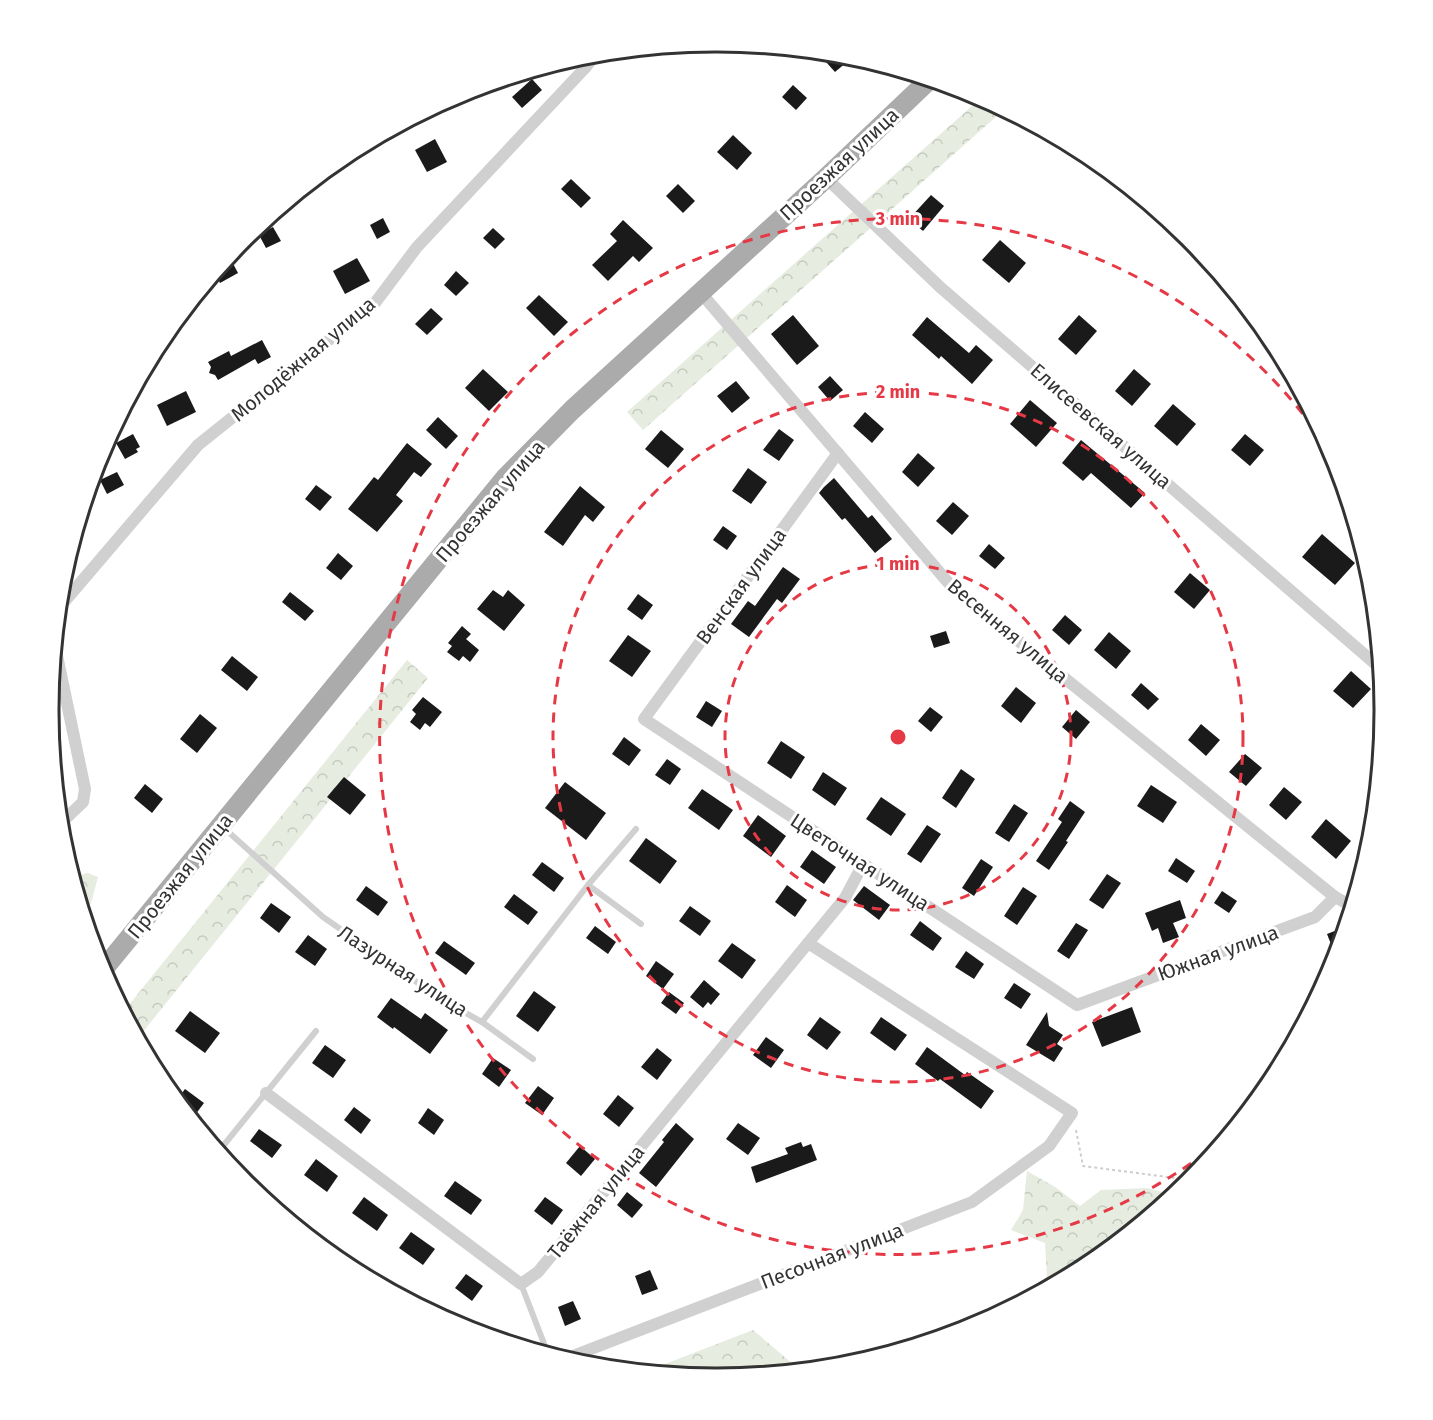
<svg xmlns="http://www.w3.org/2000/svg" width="1433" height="1420" viewBox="0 0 1433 1420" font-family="'Fira Sans',sans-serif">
<defs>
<pattern id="forest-crowns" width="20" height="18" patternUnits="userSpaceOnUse" patternTransform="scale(1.5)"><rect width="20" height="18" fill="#e6ecdf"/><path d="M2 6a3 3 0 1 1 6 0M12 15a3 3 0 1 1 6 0" fill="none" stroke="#c6cbc0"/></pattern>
</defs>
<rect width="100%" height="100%" fill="#fff"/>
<!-- forest -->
<g fill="url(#forest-crowns)">
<path d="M981,98L984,99L998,115L643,430L627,412Z"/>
<path d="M407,660L428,678L138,1038L124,1011Z"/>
<path d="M88,873L98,877L91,903L83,912L76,887L80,875Z"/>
<path d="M1027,1171L1055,1187L1080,1206L1101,1190L1147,1188L1173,1195L1087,1266L1040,1291L1047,1276L1045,1243L1011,1230L1023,1210Z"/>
<path d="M753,1330L800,1370L716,1378L647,1371Z"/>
</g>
<!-- building -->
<g fill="#1a1a1a">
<path d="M817,52L847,55L853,57L835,72Z"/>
<path d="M532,79L542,90L522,108L512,97Z"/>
<path d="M793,85L807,98L796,110L782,97Z"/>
<path d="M733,135L752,153L737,170L717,152Z"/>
<path d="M435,139L447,162L427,172L415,150Z"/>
<path d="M571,179L591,198L581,208L561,189Z"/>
<path d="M678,184L695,201L683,213L666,196Z"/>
<path d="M931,195L944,206L923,231L909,219Z"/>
<path d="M383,218L390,232L377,239L370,225Z"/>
<path d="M623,220L653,248L639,262L633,256L608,281L592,265L617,241L610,234Z"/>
<path d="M273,227L281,241L266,248L259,235Z"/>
<path d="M493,228L505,239L495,249L483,238Z"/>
<path d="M1000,240L1026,263L1009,283L982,260Z"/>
<path d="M229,256L238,273L220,283L215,273Z"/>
<path d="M357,258L370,281L345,294L333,271Z"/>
<path d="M456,271L469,283L456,296L444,285Z"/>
<path d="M539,295L568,322L554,336L526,308Z"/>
<path d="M431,308L443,319L427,335L415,324Z"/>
<path d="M793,315L819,346L797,365L771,334Z"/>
<path d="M1079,315L1097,331L1076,355L1058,339Z"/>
<path d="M927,317L969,353L976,345L993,360L972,384L941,356L939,359L912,335Z"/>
<path d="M262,340L271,357L258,364L255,359L218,380L215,375L209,373L211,367L208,362L229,351L231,356Z"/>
<path d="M483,369L508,392L489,411L465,388Z"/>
<path d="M1134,369L1151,384L1132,406L1115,391Z"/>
<path d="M830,376L843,390L830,401L818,387Z"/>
<path d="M736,381L750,398L732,413L717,396Z"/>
<path d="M186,391L196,412L167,426L157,405Z"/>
<path d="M1030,400L1057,423L1036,447L1010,424Z"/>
<path d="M1173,404L1196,424L1177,446L1154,426Z"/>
<path d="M865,412L884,429L872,443L853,426Z"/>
<path d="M438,417L458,436L446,449L426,430Z"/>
<path d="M779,429L794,440L779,461L763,450Z"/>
<path d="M661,430L684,449L668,468L645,449Z"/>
<path d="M133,434L140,447L136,449L138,452L125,459L116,443Z"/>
<path d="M1245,434L1264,450L1250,466L1231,450Z"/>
<path d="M1081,440L1145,493L1131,508L1091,473L1083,481L1062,463Z"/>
<path d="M407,443L432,464L421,477L414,472L396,495L403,501L377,532L348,509L374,477L378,480Z"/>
<path d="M918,453L935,468L918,487L902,472Z"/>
<path d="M748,468L767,482L751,504L732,491Z"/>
<path d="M117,472L124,485L107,494L100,480Z"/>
<path d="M834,478L868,518L872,515L892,539L875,553L845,518L842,520L819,493L824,487Z"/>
<path d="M316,485L332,497L320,511L305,499Z"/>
<path d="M580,486L605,507L593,522L585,515L563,546L544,532Z"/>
<path d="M953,502L969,516L952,535L936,521Z"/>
<path d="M723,526L737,536L727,550L713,540Z"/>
<path d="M1322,534L1355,563L1335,585L1302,557Z"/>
<path d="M989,544L1005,558L995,569L979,556Z"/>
<path d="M338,553L353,566L341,580L326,568Z"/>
<path d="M783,567L800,579L782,603L777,599L749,637L731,624L748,601L755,606Z"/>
<path d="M1190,573L1210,590L1194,609L1174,592Z"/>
<path d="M493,590L503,597L508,590L525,605L504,631L477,609Z"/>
<path d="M290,592L314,611L305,621L282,602Z"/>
<path d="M638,594L653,605L642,620L627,609Z"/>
<path d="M1065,615L1082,630L1069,645L1052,630Z"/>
<path d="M462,626L471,634L466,639L479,650L470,662L463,656L459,661L447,652L452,646L448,643Z"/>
<path d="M946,631L950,643L934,648L930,636Z"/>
<path d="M1109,632L1131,651L1116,669L1094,650Z"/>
<path d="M628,635L651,651L632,677L609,661Z"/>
<path d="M232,656L258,677L247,691L221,670Z"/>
<path d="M1351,671L1371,689L1353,708L1333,691Z"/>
<path d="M1141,683L1159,699L1148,710L1131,695Z"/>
<path d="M1016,687L1036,703L1021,723L1001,706Z"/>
<path d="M423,697L442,712L430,727L425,723L420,730L410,722L416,714L412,710Z"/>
<path d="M706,701L722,711L712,727L696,717Z"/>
<path d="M930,707L943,717L931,732L918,721Z"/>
<path d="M1076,710L1090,722L1076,739L1062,727Z"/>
<path d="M200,714L217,728L197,753L180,739Z"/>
<path d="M1201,724L1220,740L1206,756L1188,740Z"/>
<path d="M624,737L641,750L629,766L612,754Z"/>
<path d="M781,741L805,757L791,779L767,763Z"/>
<path d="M1245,754L1262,768L1246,786L1229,772Z"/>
<path d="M667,759L681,769L670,785L655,775Z"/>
<path d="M961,769L975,779L956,808L942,798Z"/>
<path d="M823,772L847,788L835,806L812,790Z"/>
<path d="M344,777L366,795L350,815L327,797Z"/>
<path d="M565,782L606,813L586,840L545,808Z"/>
<path d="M145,784L163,799L152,813L134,798Z"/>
<path d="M1151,785L1177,802L1163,823L1137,806Z"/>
<path d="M1284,787L1302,802L1286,820L1269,805Z"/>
<path d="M702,789L733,810L719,830L688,808Z"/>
<path d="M881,797L906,814L891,836L866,819Z"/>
<path d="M1070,801L1085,812L1066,841L1068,842L1049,870L1036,861L1062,822L1058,819Z"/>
<path d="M1014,804L1028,813L1009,842L995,833Z"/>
<path d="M758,815L786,836L771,857L743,836Z"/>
<path d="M1326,819L1351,841L1336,859L1311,837Z"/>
<path d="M927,825L941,834L921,863L907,854Z"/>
<path d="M646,838L677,861L660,884L629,861Z"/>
<path d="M812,850L836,867L824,884L800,867Z"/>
<path d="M1176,858L1195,871L1187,883L1168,871Z"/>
<path d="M981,859L993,867L974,896L962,888Z"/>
<path d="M542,862L564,878L554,892L532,875Z"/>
<path d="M1107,874L1121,883L1103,909L1089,900Z"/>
<path d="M787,885L807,900L795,917L775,902Z"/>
<path d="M366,886L388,902L378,916L356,900Z"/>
<path d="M864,886L890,905L879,920L853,900Z"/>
<path d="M1023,887L1037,896L1017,925L1004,916Z"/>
<path d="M1222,891L1237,901L1229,913L1214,903Z"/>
<path d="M514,894L538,912L528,925L504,907Z"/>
<path d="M1180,900L1186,918L1173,923L1179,937L1163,943L1158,928L1152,931L1145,913Z"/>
<path d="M271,903L291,917L279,933L260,918Z"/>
<path d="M690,906L711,921L700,936L679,921Z"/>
<path d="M920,921L942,938L933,951L910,935Z"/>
<path d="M1076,923L1088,930L1069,959L1057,951Z"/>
<path d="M595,926L616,942L608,954L586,938Z"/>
<path d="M1345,927L1336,957L1327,934Z"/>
<path d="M308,935L327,949L315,966L295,952Z"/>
<path d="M444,941L475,963L466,975L435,953Z"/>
<path d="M732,943L756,960L742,979L718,961Z"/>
<path d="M966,951L984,964L974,979L955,967Z"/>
<path d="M656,961L674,974L663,989L646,976Z"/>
<path d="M704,980L720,994L711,1005L708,1002L703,1008L690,997Z"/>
<path d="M1014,983L1031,994L1021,1009L1004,998Z"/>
<path d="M534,991L556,1007L538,1032L516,1016Z"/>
<path d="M669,992L684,1003L676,1014L661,1003Z"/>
<path d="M391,998L421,1019L425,1013L448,1030L430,1054L394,1027L393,1029L377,1017Z"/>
<path d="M1132,1007L1141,1032L1102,1047L1092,1022Z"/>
<path d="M190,1011L220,1033L205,1053L175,1031Z"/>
<path d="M1047,1012L1049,1026L1063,1035L1057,1044L1063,1048L1054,1062L1026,1045Z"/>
<path d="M820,1017L841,1032L827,1050L807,1035Z"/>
<path d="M881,1017L907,1035L895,1051L870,1033Z"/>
<path d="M766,1037L784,1050L771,1068L753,1055Z"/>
<path d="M325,1045L346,1060L333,1078L312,1063Z"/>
<path d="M927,1047L965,1075L967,1072L994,1091L981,1109L940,1079L938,1081L915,1064Z"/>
<path d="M657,1048L672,1060L657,1080L641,1067Z"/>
<path d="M493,1058L511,1070L499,1087L482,1074Z"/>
<path d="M538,1086L554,1098L542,1115L525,1103Z"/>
<path d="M185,1089L204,1103L192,1119L177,1100Z"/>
<path d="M618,1095L634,1108L619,1127L603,1114Z"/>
<path d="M354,1107L371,1120L361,1134L344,1120Z"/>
<path d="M428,1108L444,1120L434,1135L418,1123Z"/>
<path d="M676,1123L694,1139L656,1187L639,1173L664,1142L662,1140Z"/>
<path d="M738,1123L760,1138L748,1155L726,1139Z"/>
<path d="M259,1129L282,1145L272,1158L250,1141Z"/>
<path d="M801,1142L803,1147L811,1144L817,1160L756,1183L751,1167L788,1154L785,1148Z"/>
<path d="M580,1146L595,1159L581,1176L566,1163Z"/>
<path d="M316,1159L338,1176L327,1192L304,1175Z"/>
<path d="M455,1181L482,1200L471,1215L444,1196Z"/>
<path d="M627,1192L643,1205L632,1218L617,1205Z"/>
<path d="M364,1197L388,1215L377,1231L352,1213Z"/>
<path d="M545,1197L563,1210L552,1225L534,1211Z"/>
<path d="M411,1232L435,1249L423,1265L399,1248Z"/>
<path d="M650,1270L658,1289L642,1295L635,1276Z"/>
<path d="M466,1274L483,1286L472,1301L455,1288Z"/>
<path d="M573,1301L581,1319L565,1326L558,1307Z"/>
</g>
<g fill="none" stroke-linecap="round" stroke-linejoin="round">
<!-- path -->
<path stroke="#cdcdcd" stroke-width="2" stroke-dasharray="3 3" stroke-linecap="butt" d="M1076,1130L1083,1166L1191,1180"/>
<!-- service -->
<g stroke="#d0d0d0" stroke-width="6">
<path d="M224,828L323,917L444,1001L482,1022L588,885L636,829"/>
<path d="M588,885L641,924"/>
<path d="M482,1022L533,1059"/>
<path d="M219,1151L316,1031"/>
<path d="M521,1284L548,1354"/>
</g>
<!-- minor -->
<g stroke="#d0d0d0" stroke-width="12">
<path d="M826,178L940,287L1380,668"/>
<path d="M701,293L952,587L1335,897"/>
<path d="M838,453L644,719L1077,1005L1315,917L1335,897L1350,905L1352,904"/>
<path d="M58,609L198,445L375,303L417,247L585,68L596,54"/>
<path d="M55,646L85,789L83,802L60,824"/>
<path d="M266,1093L521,1284L538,1272L845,898L863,864"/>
<path d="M565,1359L972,1202L1049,1146L1072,1113L808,943"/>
</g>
<!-- primary -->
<path stroke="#ababab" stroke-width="20" d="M102,971L505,478L572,410L826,178L929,80"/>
</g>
<!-- distance rings -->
<g fill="none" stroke="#e63946" stroke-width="3" stroke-dasharray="10 8">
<circle cx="898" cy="737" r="173"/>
<circle cx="898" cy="737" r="345"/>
<path d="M1220 1142A518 518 0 1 1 1335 459"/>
</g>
<g text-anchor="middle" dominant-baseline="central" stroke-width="6" stroke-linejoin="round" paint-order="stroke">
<!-- street labels -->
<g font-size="20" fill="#333" stroke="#fff">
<text transform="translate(839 164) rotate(-43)">Проезжая улица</text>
<text transform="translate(303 359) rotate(-40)">Молодёжная улица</text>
<text transform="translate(1101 426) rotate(41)">Елисеевская улица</text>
<text transform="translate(490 501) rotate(-49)">Проезжая улица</text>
<text transform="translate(741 586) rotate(-54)">Венская улица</text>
<text transform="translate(1008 631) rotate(40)">Весенняя улица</text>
<text transform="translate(860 862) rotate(33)">Цветочная улица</text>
<text transform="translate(180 876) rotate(-51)">Проезжая улица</text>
<text transform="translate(1218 953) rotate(-20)">Южная улица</text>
<text transform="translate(403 971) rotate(33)">Лазурная улица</text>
<text transform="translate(596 1202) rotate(-51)">Таёжная улица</text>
<text transform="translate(832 1256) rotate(-21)">Песочная улица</text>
</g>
</g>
<!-- crop -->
<path d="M0 0H1433V1420H0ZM716 52H717A657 657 0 0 1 1374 709V711A657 657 0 0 1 717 1368H716A657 657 0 0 1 59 711V709A657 657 0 0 1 716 52Z" fill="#fff" fill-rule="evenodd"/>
<path fill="none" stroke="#333" stroke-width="3" d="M716 52H717A657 657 0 0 1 1374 709V711A657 657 0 0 1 717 1368H716A657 657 0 0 1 59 711V709A657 657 0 0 1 716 52Z"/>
<circle cx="898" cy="737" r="9" fill="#e63946" stroke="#fff" stroke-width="3"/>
<g font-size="18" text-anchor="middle" font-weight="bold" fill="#e63946" stroke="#fff" stroke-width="6" stroke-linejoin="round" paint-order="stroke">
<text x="898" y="225">3 min</text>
<text x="898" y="398">2 min</text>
<text x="898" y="570">1 min</text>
</g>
</svg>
